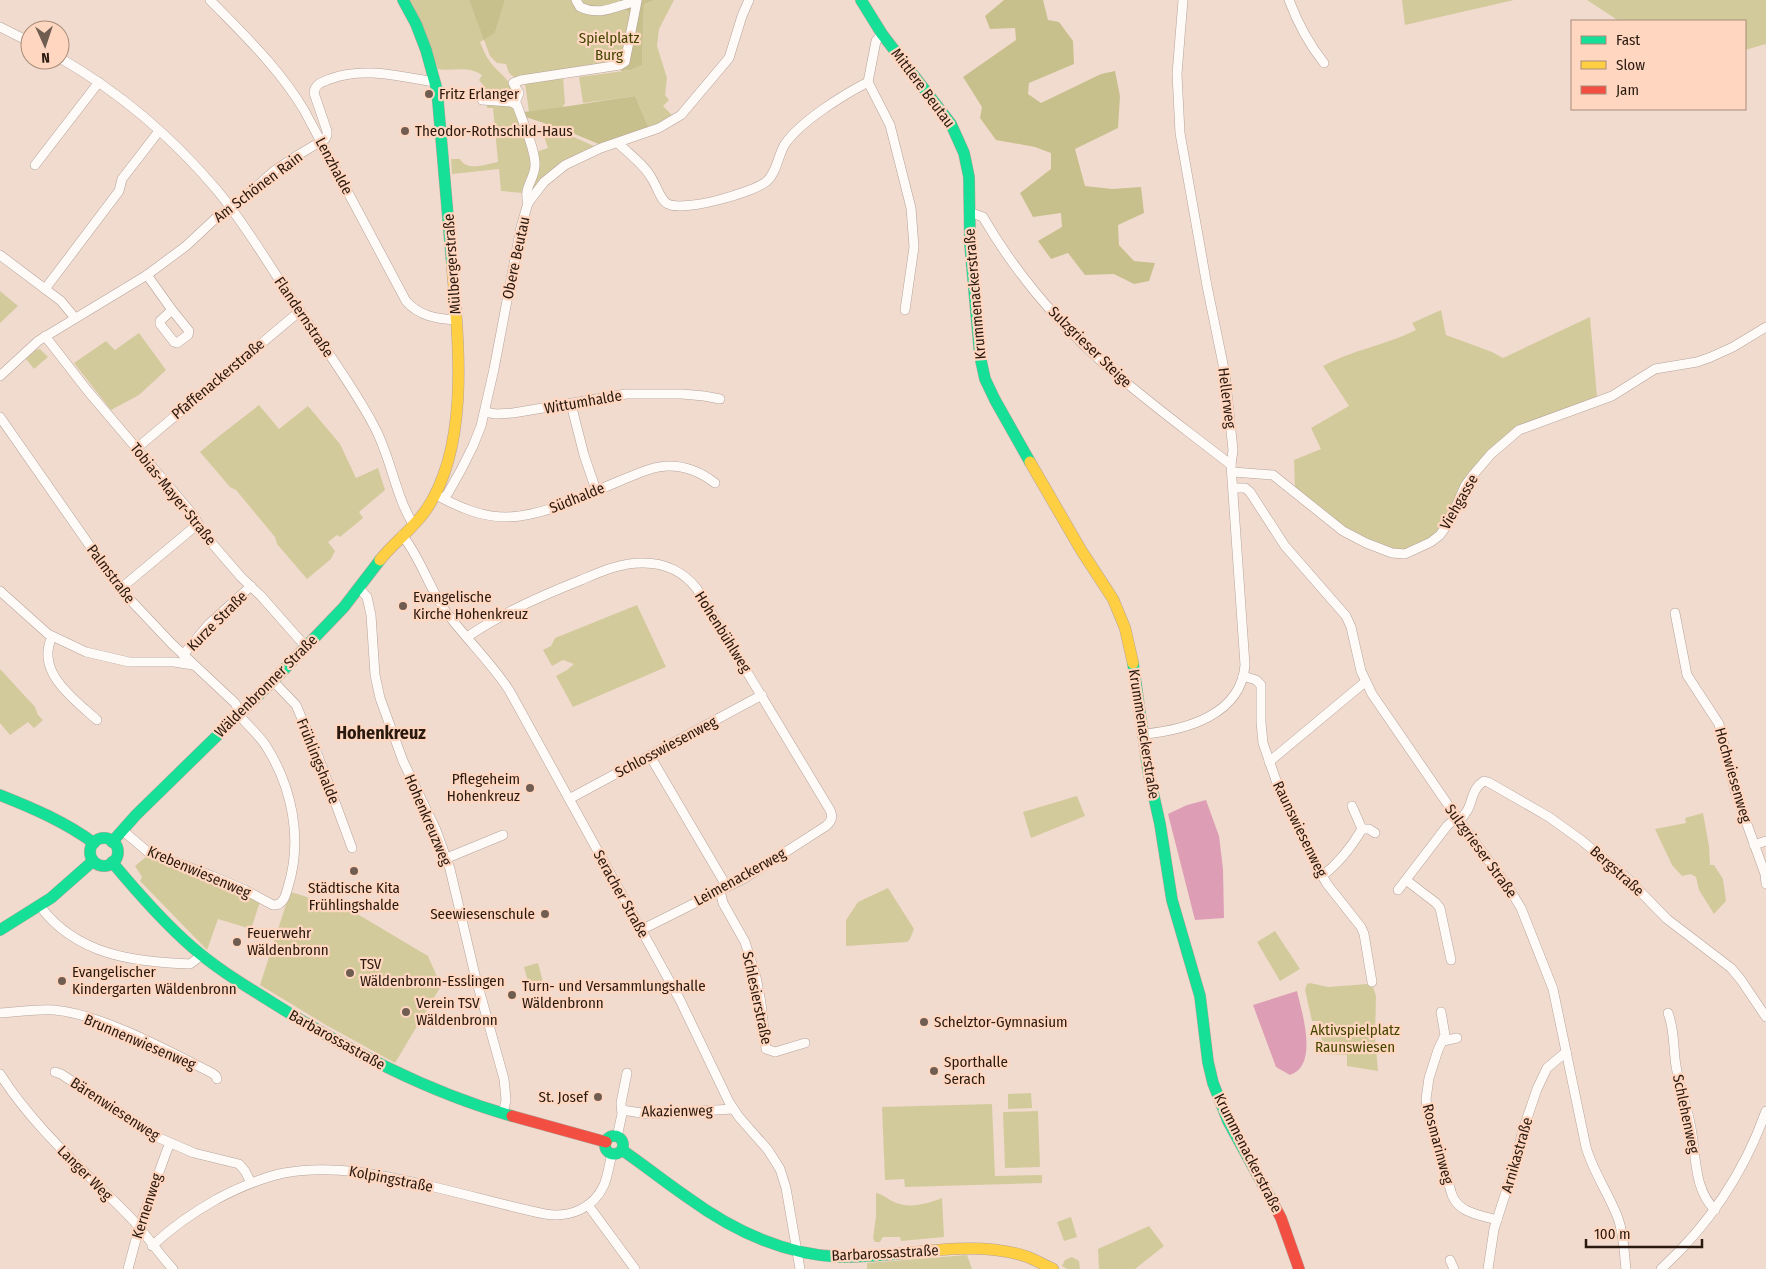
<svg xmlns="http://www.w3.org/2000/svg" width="1766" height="1269" viewBox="0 0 1766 1269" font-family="'Fira Sans Condensed',sans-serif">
<rect width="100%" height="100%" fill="#f1dbcf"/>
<!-- green -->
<g fill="#d3ca9c">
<path d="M409,0H469L485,39L495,33L505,0H620L619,2L629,13L624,54L620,62L515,78L509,73L506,64L497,63L490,56L484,40L480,42C483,49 486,57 491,63C498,73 517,84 513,97L510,99L488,98L483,85L479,80L482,75C465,65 455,72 438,69Z"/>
<path d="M655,0H674L659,29L657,46L667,78L665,95L669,100L663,106L673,116L649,128L635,96L583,103L579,77L631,70L642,65L644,4Z"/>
<path d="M1402,0H1514L1405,25Z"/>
<path d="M1587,0H1766V44L1745,50V21H1619Z"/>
<path d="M563,78L565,103L562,108L529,112L525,83Z"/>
<path d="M487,104C494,104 505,102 511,107C521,114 531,141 536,152L548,148L541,127L543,126L576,138L596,147L532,192L523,193L501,191L499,169L452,174L451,159H460C467,172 486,164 498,162L493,108H487Z"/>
<path d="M0,291L18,306L0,323Z"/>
<path d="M1441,310L1446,335L1492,352L1503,358L1590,317L1597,397L1526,424L1492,450L1442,530L1414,548L1398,551L1346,531L1295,489L1294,460L1321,449L1311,428L1349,406L1323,366C1352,350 1386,345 1416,330L1412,323Z"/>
<path d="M139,333L166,370L139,395L111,410L74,363L106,341L115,350Z"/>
<path d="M40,349L48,357L34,369L26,359L36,350Z"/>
<path d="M259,405L279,429L308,406L340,444L356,478L378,468L385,490L359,512L363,518L340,537L337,535L328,542L335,551L331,559L307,579L277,544L275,537L236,490L230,487L200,452C219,435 239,421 259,405Z"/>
<path d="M637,605L666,667L573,707L556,676L567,670L574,664L563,660L552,666L543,650L551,646L555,638Z"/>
<path d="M0,669L35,707L38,715L43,720L34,728L28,722L10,735L0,723Z"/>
<path d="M1077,796L1085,816L1031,838L1023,812Z"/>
<path d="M1703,813L1709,846L1710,865H1714L1723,879L1726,901L1714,914L1699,890L1696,877L1691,874L1682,876L1672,865L1655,829L1686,823L1685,818Z"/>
<path d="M147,856L203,876L260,902L251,929L218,919L207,950L140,881L142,877L135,866Z"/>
<path d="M888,888L914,929L910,939L907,942L846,946V920L858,902Z"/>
<path d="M290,892C310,896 329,909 349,909L428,956L441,986L395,1063L326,1025L260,985Z"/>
<path d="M1275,931L1300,969L1280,981L1257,942Z"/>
<path d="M538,963L544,986L530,989L524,967Z"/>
<path d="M1310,983L1328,987L1367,984L1373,987L1376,996L1375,1037L1378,1071L1347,1066V1055L1323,1054L1320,1021H1312L1305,990L1307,984Z"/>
<path d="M1031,1093L1032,1108L1008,1109V1094Z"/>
<path d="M992,1104L995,1176L1042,1175V1183L905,1187L904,1179L885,1180L882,1107Z"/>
<path d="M1038,1111L1040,1167L1005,1168L1003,1112Z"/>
<path d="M876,1193C883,1194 887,1199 894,1202C909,1209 927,1204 942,1198L944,1237L901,1241L900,1237H883L880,1242H875L873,1238L876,1216Z"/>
<path d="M1071,1217L1077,1237L1064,1241L1057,1222Z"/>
<path d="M1149,1226L1164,1246L1135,1269H1099L1098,1249Z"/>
<path d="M967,1255L972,1269H867V1263Z"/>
<path d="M1072,1257L1079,1261L1080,1269H1067L1062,1266L1065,1260Z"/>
</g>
<!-- forest -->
<g fill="#c8c08c">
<path d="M469,0H505L495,33L484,40Z"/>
<path d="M620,0H655L644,4L642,65L631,70L621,71L620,62L624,54L629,13L619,2Z"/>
<path d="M1004,0H1043L1048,20L1059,22L1073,41L1074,64L1029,83L1028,94L1041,103L1101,74L1115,71L1120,96L1118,128L1075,149L1085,186L1112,189L1141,187L1144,213L1118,225L1119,245L1134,261L1155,263L1149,281L1134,284L1114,274L1085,275L1068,253L1051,259L1038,241L1062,227L1061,213L1033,217L1020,193L1051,169V153L1035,147L996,140L980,118L982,107L963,77L1016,40L1015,28L990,29L985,16Z"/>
<path d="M635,96L649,128L601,145L570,132L523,116L524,112C561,108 598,101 635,96Z"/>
</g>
<!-- water -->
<g fill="#dd9eb5">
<path d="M1206,800L1219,836L1223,869L1224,918L1195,920L1168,814L1187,805Z"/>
<path d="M1297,991C1302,1013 1319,1065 1290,1075L1276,1067L1253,1005Z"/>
</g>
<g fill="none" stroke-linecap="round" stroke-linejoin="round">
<!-- street casing -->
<g stroke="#b6a399" stroke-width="10">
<g id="street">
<path d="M210,0C244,35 279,68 304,110L406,301C419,316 437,319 456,320"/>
<path d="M1289,0C1298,24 1308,43 1324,63"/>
<path d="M0,27L30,42"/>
<path d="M60,58C119,92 172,137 216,189C248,227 272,271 300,311C325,349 353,386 374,426C391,457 395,495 413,524"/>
<path d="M868,82L890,125L911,208L914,247L905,310"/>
<path d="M482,100L511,102L517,105C522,120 536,151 535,166C534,181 523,187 528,203"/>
<path d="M515,103L519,93L513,83L521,80L620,65L625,62L637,1C617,5 601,17 580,7L576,0"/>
<path d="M618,143C629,154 645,165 652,179C657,186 660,200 668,204C684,212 753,193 767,181C777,172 778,155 785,144C801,121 843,95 868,82L876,41L882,34"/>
<path d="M35,165L99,82"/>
<path d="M969,212L983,217C1013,269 1056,321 1101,361C1142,398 1188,431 1231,465"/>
<path d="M0,255L61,301L75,318"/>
<path d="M147,275L172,310L189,331L188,335L177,343L174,342L160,324V321L172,310"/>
<path d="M45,289L119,191L122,179L159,131"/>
<path d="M45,336L87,390L194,516L203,533L241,577L261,596L306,647"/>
<path d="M0,376L38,341L147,275L186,246L217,217L236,205L274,171L298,155L325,139L327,135V131L314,93C315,84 322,82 330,79C364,66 401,77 435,82"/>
<path d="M571,404L584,455L596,490"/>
<path d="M485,412L496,414L513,413L626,394H682L704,396L720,399"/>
<path d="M0,417L120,589L172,644L235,703C238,707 238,712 241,717C249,727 259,735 266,746C292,787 303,839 288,887C286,895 283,906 273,905L245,890L212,876L148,852L122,830"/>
<path d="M137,448L300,311"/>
<path d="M1233,472L1273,475L1343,531L1366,543L1392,553L1405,554L1431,542L1440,535L1449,522L1465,486L1473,475L1491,454L1519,430L1612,396L1655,369L1697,362L1711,357L1733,347L1766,327"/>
<path d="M1234,488H1245L1250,492L1285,546L1346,616L1351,627L1361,671L1372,694L1453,812L1510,890L1521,908L1553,989L1586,1147C1593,1172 1609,1194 1618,1218C1624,1235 1624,1252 1626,1269"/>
<path d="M440,497C461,508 482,517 506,517C546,516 585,495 622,480C637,474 653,466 669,466C687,466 702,473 715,483"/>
<path d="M444,498L448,493L461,470L473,446L481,426L494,369L521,227L528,203L544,182L565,165L601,148L659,128L681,115L729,58L742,16L749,0"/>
<path d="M402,535C420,557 428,585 444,609C464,637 490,661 509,690L680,1000L729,1102L739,1117L768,1150L780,1169L786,1188L800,1269"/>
<path d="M359,588L367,597L371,615L375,675L380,698L403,761L436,830L450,869L475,975L504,1079L506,1100L503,1114"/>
<path d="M120,589L198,524"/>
<path d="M0,591L48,634L86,652L129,662H174L193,665"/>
<path d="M1675,613L1687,675L1719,724L1735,791L1765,874L1766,884"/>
<path d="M52,637C35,672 74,699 97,720"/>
<path d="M467,637C502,613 541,596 581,580C600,572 622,562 644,563C665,563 684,572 697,589L830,810C833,816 832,821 826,826L745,878L641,930"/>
<path d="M183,655L209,624L251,586"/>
<path d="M1243,676L1256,680L1261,685V722L1263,743L1278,786L1315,863L1327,884L1361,927L1364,934L1372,982"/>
<path d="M273,681L296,705L318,756L352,848"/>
<path d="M1144,734C1186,730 1241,715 1245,665L1231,465L1233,450L1225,374L1207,286L1180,133L1177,74L1183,0"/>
<path d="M650,756L727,887"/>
<path d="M1269,762L1365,682"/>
<path d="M569,799L762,695"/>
<path d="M1459,820C1475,808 1468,791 1484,781L1488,782L1549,817L1581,840L1628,879L1667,919L1731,968L1741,980L1766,1017"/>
<path d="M1362,829H1369L1375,833"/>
<path d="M1754,845L1766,841"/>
<path d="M447,858L503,835"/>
<path d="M1322,876C1338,864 1352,846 1362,829L1352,806"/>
<path d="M1406,880L1436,903L1440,908L1451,960"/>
<path d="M1398,890L1447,826L1457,817"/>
<path d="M720,891L723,903L745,942L756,977L761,1003L766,1049L775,1052L805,1043"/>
<path d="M40,906C76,955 134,962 190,964L202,955"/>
<path d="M1441,1012L1445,1035L1438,1050L1429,1078L1426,1099L1428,1114L1452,1195C1459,1213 1480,1215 1497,1220"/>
<path d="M0,1013C18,1012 36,1009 54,1010C101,1014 169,1051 212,1073L216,1076L217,1079"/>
<path d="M1668,1013C1675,1031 1673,1048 1676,1066C1679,1085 1686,1104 1690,1123C1697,1153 1692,1187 1715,1210"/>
<path d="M1443,1041L1457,1038"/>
<path d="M55,1072L61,1074L137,1124L150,1134L194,1153L239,1164L245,1171L251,1183"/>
<path d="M0,1074C35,1129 84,1170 129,1216C145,1232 157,1252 173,1269"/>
<path d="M622,1110L648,1114L733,1109"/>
<path d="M617,1137L622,1114L621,1103L627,1073"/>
<path d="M588,1205L635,1269"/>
<path d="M152,1246C172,1227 194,1212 217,1199C238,1188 260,1178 284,1173C334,1164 382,1175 430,1186C469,1195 506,1206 545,1214C569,1218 593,1209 604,1185C608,1175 609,1165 612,1154"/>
<path d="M1450,1260L1454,1269"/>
<path d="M128,1269L139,1228L167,1150L170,1144"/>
<path d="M1488,1269L1494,1229L1515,1164L1522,1133L1537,1089L1547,1068L1566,1052"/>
<path d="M1661,1269C1709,1225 1744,1173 1766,1111"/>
</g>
</g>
<!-- fast casing -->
<g stroke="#b6a399" stroke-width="12">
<g id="fast">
<path d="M403,0L416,24L426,50L437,90L452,264"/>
<path d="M861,0L882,34L951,124L964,153L969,177L970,244L980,356L985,379L995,400L1030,462"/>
<path d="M1133,663L1148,770L1160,824L1172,900L1200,996L1208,1062L1213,1083L1228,1121L1273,1203"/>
<path d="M0,795C33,808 65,822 94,843"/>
<circle cx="104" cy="852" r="14"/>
<path d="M112,842L136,815L273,681L344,607L380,560"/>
<path d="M112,862C137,892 163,922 192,947C217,969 246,986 273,1003C348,1050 427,1092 512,1116"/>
<path d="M0,930L51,898L93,861"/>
<circle cx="614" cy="1145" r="9"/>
<path d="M622,1150C644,1165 665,1182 687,1197C732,1230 783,1255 841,1257C862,1257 884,1255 906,1253"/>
</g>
</g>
<!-- slow casing -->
<g stroke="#b6a399" stroke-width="12">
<g id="slow">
<path d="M1030,462L1081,550L1113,599L1125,628L1133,663"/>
<path d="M380,560C393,543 414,528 426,510C471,444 458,339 452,264"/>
<path d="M906,1253C945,1249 987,1244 1025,1256C1034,1259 1044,1265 1053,1269"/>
</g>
</g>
<!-- jam casing -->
<g stroke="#b6a399" stroke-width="12">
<g id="jam">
<path d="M512,1116L606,1142"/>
<path d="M1273,1203L1281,1218L1299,1269"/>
</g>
</g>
<!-- street -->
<use href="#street" stroke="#fdfaf8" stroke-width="9"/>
<!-- fast -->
<use href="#fast" stroke="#16e098" stroke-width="11"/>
<!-- slow -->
<use href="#slow" stroke="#ffcf43" stroke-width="11"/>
<!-- jam -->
<use href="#jam" stroke="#f24e42" stroke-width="11"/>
</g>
<!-- markers -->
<g fill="#705d52" stroke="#ffd7c1" stroke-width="2">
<circle cx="429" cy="94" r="5"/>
<circle cx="405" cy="131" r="5"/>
<circle cx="403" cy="606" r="5"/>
<circle cx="530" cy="788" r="5"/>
<circle cx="354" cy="871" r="5"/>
<circle cx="545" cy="914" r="5"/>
<circle cx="237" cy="942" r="5"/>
<circle cx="350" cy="973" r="5"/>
<circle cx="62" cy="981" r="5"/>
<circle cx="512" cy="995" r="5"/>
<circle cx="406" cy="1012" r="5"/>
<circle cx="924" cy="1022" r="5"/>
<circle cx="934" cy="1071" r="5"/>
<circle cx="598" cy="1097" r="5"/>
</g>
<g text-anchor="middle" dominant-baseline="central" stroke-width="4.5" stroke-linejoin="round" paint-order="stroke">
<!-- park labels -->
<g font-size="15" fill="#444600" stroke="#ffd7c1">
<text x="609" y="38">Spielplatz<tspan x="609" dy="17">Burg</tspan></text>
<text x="1355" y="1030">Aktivspielplatz<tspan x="1355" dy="17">Raunswiesen</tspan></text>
</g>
<!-- street labels -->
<g font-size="15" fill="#2a190e" stroke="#ffd7c1">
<text transform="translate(923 88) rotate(53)">Mittlere Beutau</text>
<text transform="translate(334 166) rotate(62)">Lenzhalde</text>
<text transform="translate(258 187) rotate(-37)">Am Schönen Rain</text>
<text transform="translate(516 258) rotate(-78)">Obere Beutau</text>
<text transform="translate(452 264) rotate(-94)">Mülbergerstraße</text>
<text transform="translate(975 294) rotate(-95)">Krummenackerstraße</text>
<text transform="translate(304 317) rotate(56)">Flandernstraße</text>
<text transform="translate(1090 347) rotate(44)">Sulzgrieser Steige</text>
<text transform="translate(218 379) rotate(-40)">Pfaffenackerstraße</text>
<text transform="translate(1227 398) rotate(83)">Hellerweg</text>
<text transform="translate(583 402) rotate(-10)">Wittumhalde</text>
<text transform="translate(173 494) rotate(51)">Tobias-Mayer-Straße</text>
<text transform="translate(577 498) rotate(-22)">Südhalde</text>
<text transform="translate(1459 502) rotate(-60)">Viehgasse</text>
<text transform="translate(111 574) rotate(53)">Palmstraße</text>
<text transform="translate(217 621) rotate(-45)">Kurze Straße</text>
<text transform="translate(723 632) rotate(58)">Hohenbühlweg</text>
<text transform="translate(266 686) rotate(-45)">Wäldenbronner Straße</text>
<text transform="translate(1144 734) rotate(81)">Krummenackerstraße</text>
<text transform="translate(666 747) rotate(-28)">Schlosswiesenweg</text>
<text transform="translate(318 761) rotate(68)">Frühlingshalde</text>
<text transform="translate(1733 775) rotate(74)">Hochwiesenweg</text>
<text transform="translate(428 820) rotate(67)">Hohenkreuzweg</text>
<text transform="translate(1300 829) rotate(64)">Raunswiesenweg</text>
<text transform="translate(1481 851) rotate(54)">Sulzgrieser Straße</text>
<text transform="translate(1617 871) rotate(42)">Bergstraße</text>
<text transform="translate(199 872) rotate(23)">Krebenwiesenweg</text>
<text transform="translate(740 877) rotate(-29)">Leimenackerweg</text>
<text transform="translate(621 894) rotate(61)">Seracher Straße</text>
<text transform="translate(757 998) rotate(78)">Schlesierstraße</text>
<text transform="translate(337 1040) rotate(29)">Barbarossastraße</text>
<text transform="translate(140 1042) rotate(23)">Brunnenwiesenweg</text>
<text transform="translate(115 1109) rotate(33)">Bärenwiesenweg</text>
<text transform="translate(677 1111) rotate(-1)">Akazienweg</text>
<text transform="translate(1686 1114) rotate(78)">Schlehenweg</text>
<text transform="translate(1438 1144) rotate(75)">Rosmarinweg</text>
<text transform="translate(1248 1153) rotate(63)">Krummenackerstraße</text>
<text transform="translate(1517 1155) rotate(-74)">Arnikastraße</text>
<text transform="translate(85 1173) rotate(45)">Langer Weg</text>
<text transform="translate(391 1179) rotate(11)">Kolpingstraße</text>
<text transform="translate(147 1206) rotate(-72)">Kernenweg</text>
<text transform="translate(885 1253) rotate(-3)">Barbarossastraße</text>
</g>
<!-- poi labels -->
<g font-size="15" fill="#2a190e" stroke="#ffd7c1" text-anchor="start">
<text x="439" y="94">Fritz Erlanger</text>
<text x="415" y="131">Theodor-Rothschild-Haus</text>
<text x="413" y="597">Evangelische<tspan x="413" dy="17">Kirche Hohenkreuz</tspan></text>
<text x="520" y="779" text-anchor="end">Pflegeheim<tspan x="520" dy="17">Hohenkreuz</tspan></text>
<text x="354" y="888" text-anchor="middle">Städtische Kita<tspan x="354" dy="17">Frühlingshalde</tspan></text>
<text x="535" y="914" text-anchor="end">Seewiesenschule</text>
<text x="247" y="933">Feuerwehr<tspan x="247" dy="17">Wäldenbronn</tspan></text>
<text x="360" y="964">TSV<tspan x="360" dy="17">Wäldenbronn-Esslingen</tspan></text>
<text x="72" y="972">Evangelischer<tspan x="72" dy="17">Kindergarten Wäldenbronn</tspan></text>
<text x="522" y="986">Turn- und Versammlungshalle<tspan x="522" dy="17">Wäldenbronn</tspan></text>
<text x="416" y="1003">Verein TSV<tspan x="416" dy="17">Wäldenbronn</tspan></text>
<text x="934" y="1022">Schelztor-Gymnasium</text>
<text x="944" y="1062">Sporthalle<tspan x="944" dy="17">Serach</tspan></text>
<text x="588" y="1097" text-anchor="end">St. Josef</text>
</g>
<!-- quarter labels -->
<g font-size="18" font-weight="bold" fill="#2a190e" stroke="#ffd7c1">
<text x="381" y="733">Hohenkreuz</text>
</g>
</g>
<!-- legend -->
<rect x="1571" y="20" width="175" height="90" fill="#ffd7c1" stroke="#aa8b79"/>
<rect x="1581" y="36" width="25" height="8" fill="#16e098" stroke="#aa8b79"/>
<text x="1616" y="45" font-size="15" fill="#2a190e">Fast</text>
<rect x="1581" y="61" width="25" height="8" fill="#ffcf43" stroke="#aa8b79"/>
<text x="1616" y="70" font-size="15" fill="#2a190e">Slow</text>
<rect x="1581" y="86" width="25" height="8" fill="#f24e42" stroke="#aa8b79"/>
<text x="1616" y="95" font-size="15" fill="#2a190e">Jam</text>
<!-- north arrow -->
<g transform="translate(45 45) rotate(177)"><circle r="24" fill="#ffd7c1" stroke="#aa8b79"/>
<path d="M0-4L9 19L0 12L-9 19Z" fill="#705d52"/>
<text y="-8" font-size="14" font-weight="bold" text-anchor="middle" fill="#2a190e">N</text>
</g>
<!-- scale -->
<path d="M1586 1239v8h116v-8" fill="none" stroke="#2a190e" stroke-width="2.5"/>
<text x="1594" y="1239" font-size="15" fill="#2a190e" stroke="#ffd7c1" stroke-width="4" paint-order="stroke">100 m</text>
</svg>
